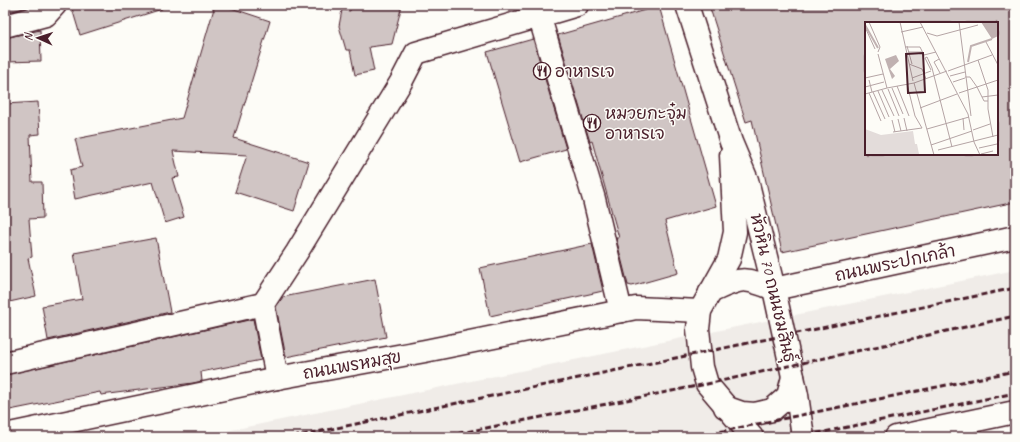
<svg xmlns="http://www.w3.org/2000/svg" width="1020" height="442" font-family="Caveat,'Playpen Sans Thai',sans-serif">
  <rect width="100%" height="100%" fill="#fdfcf7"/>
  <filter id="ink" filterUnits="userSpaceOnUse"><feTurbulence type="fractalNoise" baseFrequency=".025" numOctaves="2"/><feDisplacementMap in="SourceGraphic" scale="8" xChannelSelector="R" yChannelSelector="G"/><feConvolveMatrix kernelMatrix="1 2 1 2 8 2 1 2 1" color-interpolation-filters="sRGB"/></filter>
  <g filter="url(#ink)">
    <polygon fill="#f0ece8" points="1015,270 1015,409 881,437 197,437"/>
    <g fill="#d0c5c4" stroke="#4a1f2b" fill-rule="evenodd">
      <polygon points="5,5 35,5 5,13"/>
      <polygon points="71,5 162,5 162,9 80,35"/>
      <polygon points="215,5 222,5 270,21 234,138 309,162 294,211 235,192 247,155 173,151 179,177 172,178 184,217 165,223 153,182 75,199 70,170 82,167 75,139 182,118"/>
      <polygon points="351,5 402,5 392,44 369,47 374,71 355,75 350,50 346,50 339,26 342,10 350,11"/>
      <path d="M709,5H1015V202L782,252L752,120L746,122ZM866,23H997V154H866Z"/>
      <polygon points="659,6 716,206 665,221 678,273 632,286 628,285 616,238 619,238 592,141 590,142 558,35"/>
      <polygon points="40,30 41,61 5,62 5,38"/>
      <polygon points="533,39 566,149 520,162 487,52"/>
      <polygon points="38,102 40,134 30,135 32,182 42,182 43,218 29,219 32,257 28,258 36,296 5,303 5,104"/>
      <polygon points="156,238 170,312 48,340 42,306 82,299 74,253"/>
      <polygon points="592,244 603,291 490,316 480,268"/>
      <polygon points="375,279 386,337 286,357 276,307 283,297"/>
      <polygon points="253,319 261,360 201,372 202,381 193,383 101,395 100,392 5,411 5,375"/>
    </g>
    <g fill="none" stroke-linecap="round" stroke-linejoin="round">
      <defs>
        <g id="minor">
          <polyline points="536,5 594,199 621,311"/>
          <polyline points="5,26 46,15 55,5"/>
          <polyline points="5,363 263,304"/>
          <polyline points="277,378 263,304 297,252 401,82 416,53 577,5"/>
          <polyline points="5,435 277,378 425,351 636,308 700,311"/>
          <polyline points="896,437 1015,412"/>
        </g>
        <polyline id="tertiary" points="774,289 1015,237"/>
        <g id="secondary">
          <polyline points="687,5 731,142 747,180 774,289 797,395 803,437"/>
          <polyline points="731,155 735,232 729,259 700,311 698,329 702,367 707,384 752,437"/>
          <path d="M710,292C742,278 741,276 774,289"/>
          <polyline points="725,407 742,413 755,414 772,410 788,396 793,377"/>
        </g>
      </defs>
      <use href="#minor" stroke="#4a1f2b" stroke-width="25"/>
      <use href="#tertiary" stroke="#4a1f2b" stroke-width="25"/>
      <use href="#secondary" stroke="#4a1f2b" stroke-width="25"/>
      <use href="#minor" stroke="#fdfcf7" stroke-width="22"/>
      <use href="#tertiary" stroke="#fdfcf7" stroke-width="22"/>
      <use href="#secondary" stroke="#fdfcf7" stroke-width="22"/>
      <g stroke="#4a1f2b" stroke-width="3" stroke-dasharray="6 3" stroke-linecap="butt">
        <polyline points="293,437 1015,288"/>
        <polyline points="441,437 707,384 1015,316"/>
        <polyline points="694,437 1015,371"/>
        <polyline points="799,437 1015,393"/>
      </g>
    </g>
  </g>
  <defs>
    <symbol id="restaurant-ring" viewBox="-11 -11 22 22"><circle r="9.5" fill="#fdfcf7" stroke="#4a1f2b" stroke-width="1.5"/><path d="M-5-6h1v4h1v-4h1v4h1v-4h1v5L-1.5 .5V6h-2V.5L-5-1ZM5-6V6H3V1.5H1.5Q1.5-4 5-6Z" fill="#4a1f2b"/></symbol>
  </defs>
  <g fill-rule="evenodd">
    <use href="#restaurant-ring" x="532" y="61" width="20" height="20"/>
    <use href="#restaurant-ring" x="582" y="113" width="20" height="20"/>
  </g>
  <g text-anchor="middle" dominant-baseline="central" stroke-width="3" stroke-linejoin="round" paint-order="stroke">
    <g font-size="17" fill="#4a1f2b" stroke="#fdfcf7" text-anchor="start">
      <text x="555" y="71">อาหารเจ</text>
      <text x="605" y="113">หมวยกะจุ๋ม<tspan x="605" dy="20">อาหารเจ</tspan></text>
    </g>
    <g font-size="17" fill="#4a1f2b" stroke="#fdfcf7">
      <text transform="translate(895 263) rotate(-12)">ถนนพระปกเกล้า</text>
      <text transform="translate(773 288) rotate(77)">หัวหิน 70 ถนนชมสินธุ์</text>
      <text transform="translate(352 365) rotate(-10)">ถนนพรหมสุข</text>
    </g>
  </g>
  <g transform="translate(865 22)">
    <rect width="133" height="133" fill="#fdfcf7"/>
    <path d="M0,107L16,113L48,109L50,122H52L54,132L60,133H0Z" fill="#e3dcda"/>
    <path d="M116,0H133V14L127,17ZM31,33L34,39L25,47L30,54L27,57L20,37Z" fill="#c0b1b1"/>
    <path fill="none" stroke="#c0b1b1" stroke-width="2" d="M0,3L13,26M103,40L106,24L127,17"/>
    <path fill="none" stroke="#b5a4a5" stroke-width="1" d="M4,0L15,25L13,30M35,0L48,59M55,0L103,92L109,120L115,133M94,0L106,94M0,5L10,27M36,10L58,5M62,11L72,14L113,3M121,20L133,43M42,24L47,42M40,25H55L59,33L71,30M44,30H57M13,32L22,66L49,61L82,49M74,37L69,40L75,51M113,38L123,68V87L128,115M44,42L57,47L61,57M66,48L60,36L62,35L67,46L87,125M83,49L127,33M85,54L100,50M100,55H105L112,65M0,56L18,52M47,56L66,49M4,58L7,70M88,60L100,56M49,61L69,133M32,64L44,94M0,65L19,60M112,65L119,79H123M27,66L38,92M23,67L34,94M17,68L29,94M13,69L24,95M8,70L20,97M4,71L16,99M94,71L133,58M0,72L22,66M117,75L133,73M55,86L92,72M39,96L42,109M98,96L99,108M33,97L36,109M27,98L30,110M62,107L104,95M108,108L125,102M28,110L57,106L50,94L42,62M66,123L107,109M114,126L132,122M73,128L133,113M116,132L128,129"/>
    <path fill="#4a1f2b" fill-opacity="0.15" stroke="#4a1f2b" stroke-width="2" d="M58,31L60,70L43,71L41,32Z"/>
    <rect width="133" height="133" fill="none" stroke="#4a1f2b" stroke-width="2"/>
  </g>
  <rect width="1020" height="442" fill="none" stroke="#fdfcf7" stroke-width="20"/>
  <rect x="10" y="10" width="1000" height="422" fill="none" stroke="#4a1f2b" stroke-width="1.5" filter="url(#ink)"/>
  <g transform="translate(38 38) rotate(273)" stroke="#fdfcf7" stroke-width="3" paint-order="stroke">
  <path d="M0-3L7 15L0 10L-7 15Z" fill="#4a1f2b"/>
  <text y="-6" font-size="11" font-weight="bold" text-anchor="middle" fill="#4a1f2b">N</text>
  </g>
</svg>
